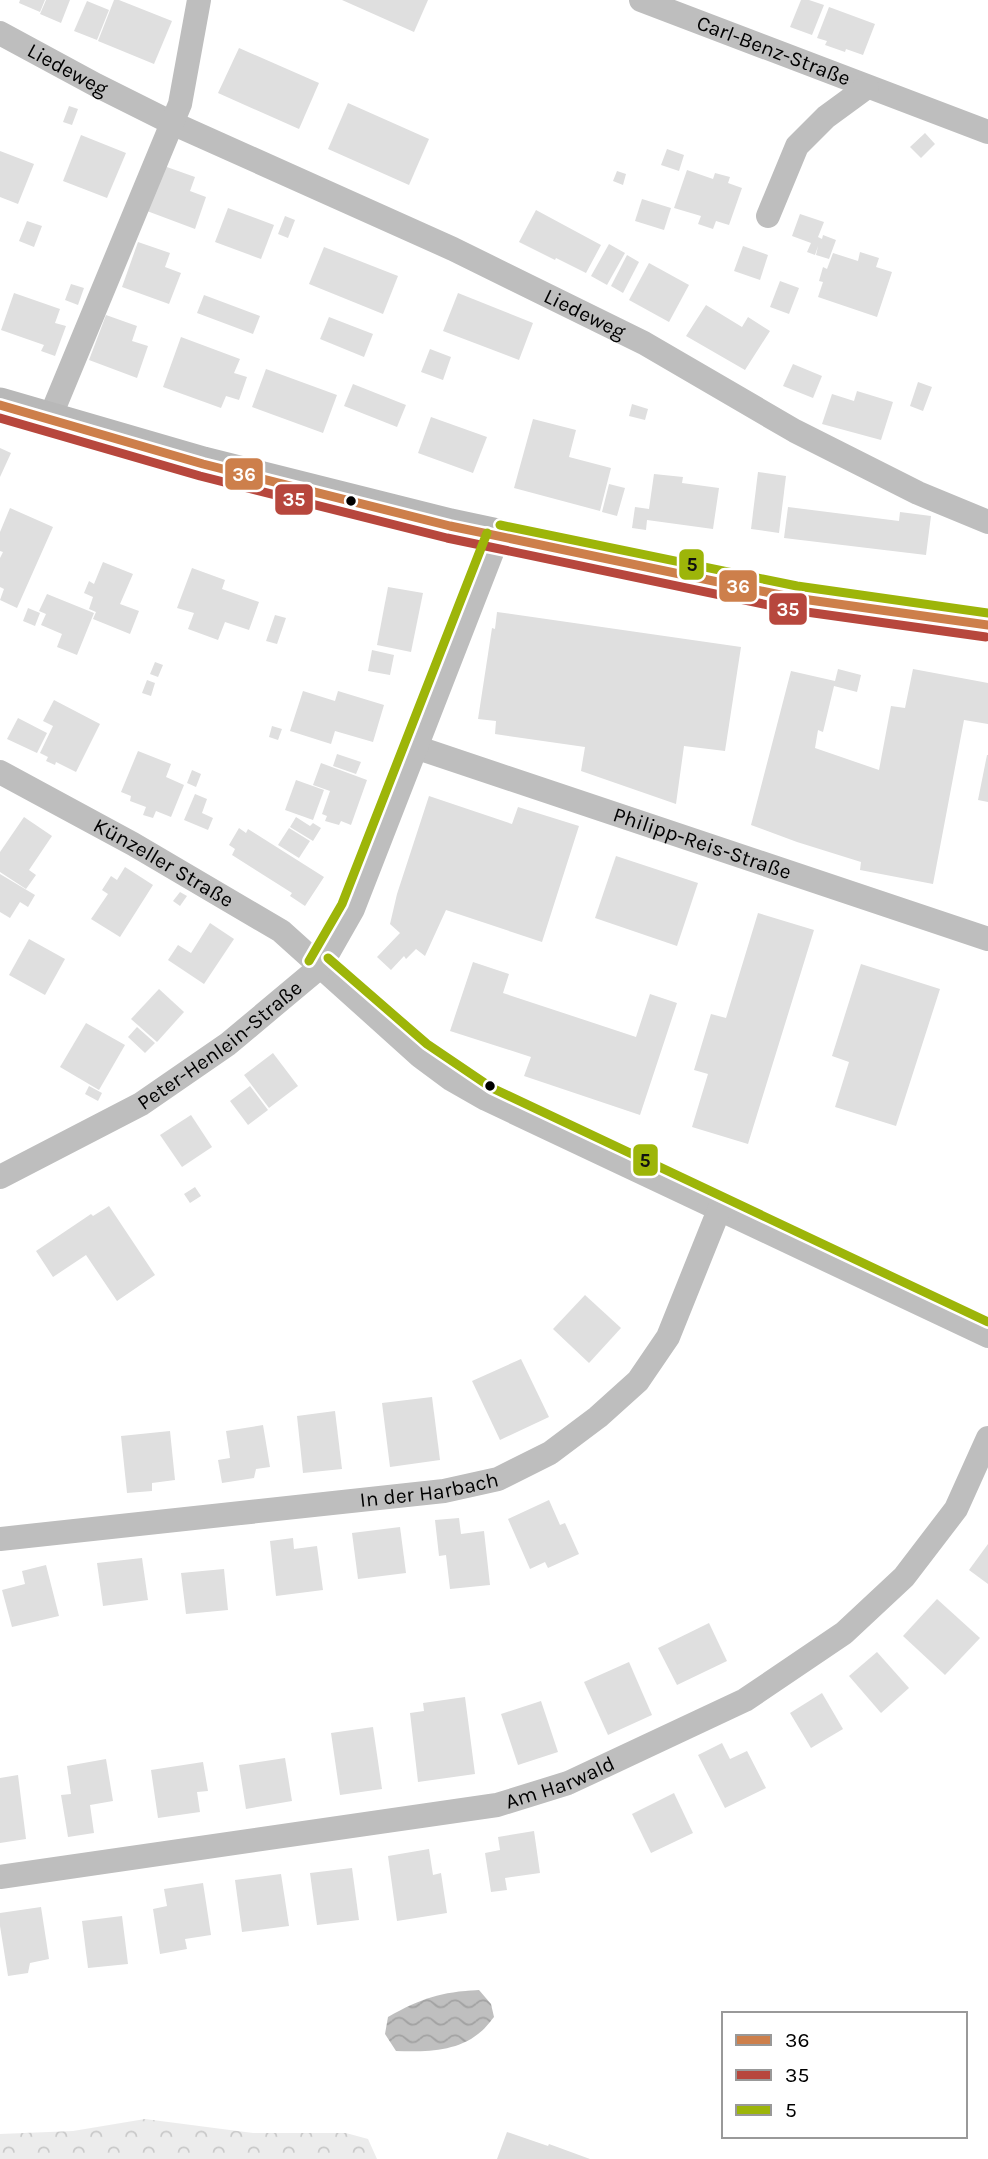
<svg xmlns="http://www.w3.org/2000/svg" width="988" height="2159" font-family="Karla,sans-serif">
  <defs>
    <pattern id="forest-crowns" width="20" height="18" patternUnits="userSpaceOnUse" patternTransform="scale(1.75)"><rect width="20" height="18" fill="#ececec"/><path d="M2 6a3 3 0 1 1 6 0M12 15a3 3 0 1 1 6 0" fill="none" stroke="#c9c9c9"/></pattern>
    <pattern id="water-waves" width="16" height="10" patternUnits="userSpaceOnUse" patternTransform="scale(1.75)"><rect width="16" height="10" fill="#bfbfbf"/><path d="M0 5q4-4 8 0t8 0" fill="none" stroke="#a2a2a2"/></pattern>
  </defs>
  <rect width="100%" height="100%" fill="#fff"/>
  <polygon fill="url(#forest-crowns)" points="145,2119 253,2133 346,2133 368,2139 377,2159 0,2159 0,2134 73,2131"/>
  <path fill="url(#water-waves)" d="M479,1990L491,2004L494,2017C489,2023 484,2030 478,2034C456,2052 423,2052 396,2051L385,2034L388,2017C422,1998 440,1992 479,1990Z"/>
  <g fill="#dfdfdf">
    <polygon points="20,0 45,0 40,12 19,3"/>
    <polygon points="46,0 70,0 61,23 40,14"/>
    <polygon points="114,0 119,0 172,21 154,64 98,41"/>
    <polygon points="342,0 428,0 414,32"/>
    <polygon points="801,0 809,0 824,5 812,35 790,27"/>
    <polygon points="87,1 109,10 97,40 74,31"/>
    <polygon points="829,7 875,24 863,55 846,49 845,52 825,45 827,41 817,38"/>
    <polygon points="239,48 319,83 299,129 218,93"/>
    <polygon points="348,103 429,139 409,185 328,149"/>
    <polygon points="69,106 78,109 72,125 63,122"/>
    <polygon points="925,133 935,144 921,158 910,147"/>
    <polygon points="81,135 126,153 107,198 63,181"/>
    <polygon points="667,149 684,155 679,171 661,165"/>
    <polygon points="0,151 34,164 18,204 0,197"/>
    <polygon points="164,166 195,177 190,191 206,197 195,229 147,211"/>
    <polygon points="687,170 713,179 715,173 730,177 728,183 742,188 729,225 716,221 713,229 698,224 701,216 674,208"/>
    <polygon points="617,171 626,174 623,185 613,181"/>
    <polygon points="642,199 671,208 664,230 635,221"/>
    <polygon points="228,208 274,225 261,259 215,242"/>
    <polygon points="536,210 601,245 586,273 556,258 555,260 519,242"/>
    <polygon points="800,214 824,222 818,237 822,239 823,235 836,240 829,259 816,255 818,246 815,255 807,252 811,243 792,236"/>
    <polygon points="285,216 295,220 288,238 278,234"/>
    <polygon points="27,221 42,226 34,247 19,241"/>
    <polygon points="138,242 170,253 165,267 181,273 169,304 122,287"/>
    <polygon points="609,244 625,253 607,285 591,276"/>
    <polygon points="743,246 768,255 760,280 734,271"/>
    <polygon points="324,247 398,276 383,314 309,284"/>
    <polygon points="860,252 879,258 876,267 892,272 877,317 818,297 823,282 819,281 823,267 827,269 833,253 858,261"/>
    <polygon points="627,255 639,262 623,293 611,286"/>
    <polygon points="649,263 689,285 669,322 629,300"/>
    <polygon points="780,281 799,288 789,314 770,307"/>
    <polygon points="71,284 84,288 78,305 65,300"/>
    <polygon points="14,293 60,309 55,323 66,326 55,356 41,351 44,345 1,330"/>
    <polygon points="458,293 533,323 519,360 443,331"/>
    <polygon points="204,295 260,316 253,334 197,313"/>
    <polygon points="706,305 742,327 748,317 770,331 745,370 686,336"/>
    <polygon points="106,315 137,326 132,341 148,346 137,378 89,360"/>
    <polygon points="329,317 373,334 364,357 320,339"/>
    <polygon points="181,337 240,359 234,373 247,377 239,400 226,396 221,408 163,387"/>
    <polygon points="430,349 451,357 443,380 421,372"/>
    <polygon points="793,364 822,376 813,398 783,386"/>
    <polygon points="266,369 337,395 323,433 252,407"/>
    <polygon points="918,382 932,387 923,411 910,406"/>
    <polygon points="353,384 406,405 397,427 344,406"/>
    <polygon points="857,391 893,402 881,440 822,424 832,394 854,401"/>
    <polygon points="632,404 648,409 645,420 629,416"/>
    <polygon points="431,417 487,437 473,473 418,453"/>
    <polygon points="533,419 576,430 569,457 611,468 600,511 514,488"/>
    <polygon points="0,448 11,453 0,477"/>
    <polygon points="758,472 786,476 779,533 751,529"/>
    <polygon points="654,474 683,477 682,483 719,488 713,529 647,520 646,530 632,528 635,507 649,509"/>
    <polygon points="609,484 625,488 617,516 602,512"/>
    <polygon points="788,507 899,521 900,512 931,516 926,555 784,538"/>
    <polygon points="10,508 53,527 17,608 0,600 4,589 0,587 0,558 3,552 0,551 0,532"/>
    <polygon points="103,562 133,574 120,604 139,611 130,634 93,619 96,612 89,609 93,597 84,593 89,581 94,584"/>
    <polygon points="192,568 225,580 222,589 259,602 249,630 225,622 218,640 188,629 194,613 177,608"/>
    <polygon points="388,587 423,593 411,652 377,645"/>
    <polygon points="47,594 94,613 77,655 57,647 62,634 41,625 46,614 39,611"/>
    <polygon points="28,608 40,613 35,626 23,621"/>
    <polygon points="497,612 741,647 725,751 684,746 676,804 581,771 585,747 495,734 496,721 478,719 492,628 495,629"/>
    <polygon points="275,615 286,618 277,644 266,641"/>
    <polygon points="372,650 394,655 390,675 368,671"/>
    <polygon points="155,662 163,665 158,677 150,674"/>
    <polygon points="838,669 861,675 857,692 834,686 823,732 818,730 815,748 879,770 891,706 905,708 913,669 988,683 988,724 964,720 933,884 860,870 861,862 797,842 751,825 791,671 835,681"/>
    <polygon points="147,680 155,683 151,696 142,693"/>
    <polygon points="303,691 335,701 338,691 384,705 373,742 335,731 331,744 290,731"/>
    <polygon points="54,700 100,724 76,772 56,762 55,765 46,761 48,757 40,753 53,726 43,721"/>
    <polygon points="18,718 47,733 37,753 7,739"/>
    <polygon points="272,726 282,729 278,740 269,737"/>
    <polygon points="138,751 171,764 166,777 184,785 171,817 156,811 153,818 143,815 146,807 130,801 131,796 121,792"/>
    <polygon points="337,754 361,762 356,774 333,766"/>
    <polygon points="987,755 988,755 988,802 978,800"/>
    <polygon points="321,763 367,780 351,825 341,821 339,825 325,821 327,816 322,814 330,791 313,785"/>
    <polygon points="192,770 201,774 196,787 187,783"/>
    <polygon points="296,780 324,790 313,820 285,810"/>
    <polygon points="195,794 207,799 202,813 213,818 208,830 184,820"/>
    <polygon points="429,796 512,824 518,807 579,826 542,942 446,910 425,956 416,949 406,959 404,956 391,970 377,957 400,933 390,924 397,894"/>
    <polygon points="24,817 52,836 29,870 36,875 26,889 0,872 0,852"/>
    <polygon points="296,817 310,826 313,823 321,828 313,841 290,827"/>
    <polygon points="239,828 246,833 248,829 324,877 305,906 290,896 292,893 232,855 235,849 229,845"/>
    <polygon points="289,828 310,841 299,858 278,845"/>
    <polygon points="616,856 698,883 677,946 595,918"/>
    <polygon points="125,867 153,885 120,937 91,919 108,894 102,890 111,876 117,880"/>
    <polygon points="0,874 35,895 28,907 20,902 10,918 0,912"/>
    <polygon points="180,892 187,896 180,906 173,901"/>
    <polygon points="758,913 814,930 748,1144 692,1127 708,1074 694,1070 711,1014 726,1018"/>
    <polygon points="210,923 234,939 204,984 168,960 178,945 191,953"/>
    <polygon points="29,939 65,959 45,995 9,975"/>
    <polygon points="473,962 509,974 503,993 636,1037 650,994 677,1003 640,1115 524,1076 531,1057 450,1031"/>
    <polygon points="861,964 940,989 896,1126 835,1107 849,1062 832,1056"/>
    <polygon points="159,989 184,1012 157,1042 131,1019"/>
    <polygon points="86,1023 125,1045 99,1090 60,1067"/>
    <polygon points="137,1027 155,1043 145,1053 128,1037"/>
    <polygon points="273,1053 298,1086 269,1108 244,1075"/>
    <polygon points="89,1086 102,1093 98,1101 85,1094"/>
    <polygon points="250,1086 268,1110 248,1125 230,1101"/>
    <polygon points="191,1115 212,1147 182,1167 160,1135"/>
    <polygon points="195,1187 201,1196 190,1203 184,1194"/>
    <polygon points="109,1206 155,1275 117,1301 86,1255 53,1277 36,1251 91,1214 93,1216"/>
    <polygon points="585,1295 621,1328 589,1363 553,1329"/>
    <polygon points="521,1359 549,1417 500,1440 472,1381"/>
    <polygon points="432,1397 440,1460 390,1467 382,1403"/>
    <polygon points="335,1411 342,1469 303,1473 297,1416"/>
    <polygon points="263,1425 270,1467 256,1469 254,1478 222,1483 218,1460 230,1458 226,1431"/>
    <polygon points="170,1431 175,1480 152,1483 152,1491 127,1493 121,1436"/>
    <polygon points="549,1500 560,1525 565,1523 579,1554 548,1568 545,1562 530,1569 508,1519"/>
    <polygon points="459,1518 461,1534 484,1531 490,1585 450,1589 446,1555 439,1556 435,1520"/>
    <polygon points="400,1527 406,1573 358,1579 352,1533"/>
    <polygon points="293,1538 294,1549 317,1546 323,1590 276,1596 270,1541"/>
    <polygon points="988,1544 988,1584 969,1570"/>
    <polygon points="142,1558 148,1600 103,1606 97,1563"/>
    <polygon points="46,1565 59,1616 12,1627 2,1590 25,1584 22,1571"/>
    <polygon points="224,1569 228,1610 186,1614 181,1573"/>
    <polygon points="937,1599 980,1638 945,1675 903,1636"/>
    <polygon points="709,1623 727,1661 677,1685 658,1648"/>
    <polygon points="877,1652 909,1688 881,1713 849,1676"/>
    <polygon points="629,1662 652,1715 608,1735 584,1682"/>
    <polygon points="822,1693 843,1729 811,1748 790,1713"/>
    <polygon points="465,1697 475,1774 418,1782 410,1713 424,1711 423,1703"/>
    <polygon points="541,1701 558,1752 518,1765 501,1714"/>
    <polygon points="373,1727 382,1789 340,1795 331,1733"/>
    <polygon points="722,1743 730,1759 747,1751 766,1788 725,1808 698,1755"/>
    <polygon points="285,1758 292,1801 246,1809 239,1765"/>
    <polygon points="106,1759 113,1801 90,1805 94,1833 68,1837 61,1795 71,1794 67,1766"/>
    <polygon points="203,1762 208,1791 197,1792 200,1812 158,1818 151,1770"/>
    <polygon points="18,1775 26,1839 0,1843 0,1778"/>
    <polygon points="674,1793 693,1833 651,1853 632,1814"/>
    <polygon points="534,1831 540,1873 505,1878 507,1890 491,1892 485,1853 500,1850 498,1837"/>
    <polygon points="429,1849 433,1875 441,1873 447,1913 397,1921 388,1856"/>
    <polygon points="352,1868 359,1920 317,1925 310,1873"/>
    <polygon points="281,1874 289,1926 242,1932 235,1880"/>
    <polygon points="203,1883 211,1935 185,1939 187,1949 160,1954 153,1909 167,1906 164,1889"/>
    <polygon points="41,1907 49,1959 30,1963 28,1973 8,1976 0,1926 0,1913"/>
    <polygon points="122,1916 128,1964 88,1968 82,1921"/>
    <polygon points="507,2132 548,2146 549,2144 590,2159 497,2159"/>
  </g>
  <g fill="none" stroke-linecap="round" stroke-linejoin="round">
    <g stroke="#bebebe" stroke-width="24">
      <path id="s1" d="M641,0L988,132"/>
      <path id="s2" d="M0,33L96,85L172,123L453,249L644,343L795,431L918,493L988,522"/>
      <polyline points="768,216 797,146 826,117 867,87"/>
      <polyline points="49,420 180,104 199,0"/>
      <path id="s3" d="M415,747L988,939"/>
      <path id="s4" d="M0,772L133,844L281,931L420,1056L451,1079L486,1099L988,1336"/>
      <path id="s5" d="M0,1177L141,1104L228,1044L320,967L353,909L498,537"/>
      <path id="s6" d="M0,1539L444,1491L498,1479L550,1453L598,1417L638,1381L668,1337L719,1210"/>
      <path id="s7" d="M0,1877L497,1805L568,1783L745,1700L844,1633L904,1577L956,1509L988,1438"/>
    </g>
    <polyline stroke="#b8b8b8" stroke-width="35" points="0,405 203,464 450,526 795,598 988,625"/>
    <defs>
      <polyline id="bus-1" points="0,405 203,464 450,526 795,598 988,625"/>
      <polyline id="bus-2" points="0,418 200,476 447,538 792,610 986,637"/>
      <g id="bus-3">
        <polyline points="500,525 797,586 988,613"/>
        <polyline points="328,958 427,1044 492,1088 988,1322"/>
        <polyline points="309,961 342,904 487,533"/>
      </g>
    </defs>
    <use href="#bus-1" stroke="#fff" stroke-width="14"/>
    <use href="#bus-2" stroke="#fff" stroke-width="14"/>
    <use href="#bus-3" stroke="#fff" stroke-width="14"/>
    <use href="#bus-1" stroke="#cd7f4b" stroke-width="9"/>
    <use href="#bus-2" stroke="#b7473d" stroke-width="9"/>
    <use href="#bus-3" stroke="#9db509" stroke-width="9"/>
  </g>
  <g fill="#000" stroke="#fff" stroke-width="2.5">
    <circle cx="351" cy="501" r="6"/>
    <circle cx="490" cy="1086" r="6"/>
  </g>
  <g text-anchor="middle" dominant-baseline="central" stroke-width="5" stroke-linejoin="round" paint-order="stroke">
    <g font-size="21" fill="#000" stroke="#fff">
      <text stroke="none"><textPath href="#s1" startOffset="142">Carl-Benz-Straße</textPath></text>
      <text stroke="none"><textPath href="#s2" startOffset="77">Liedeweg</textPath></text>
      <text stroke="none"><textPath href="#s2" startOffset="649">Liedeweg</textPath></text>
      <text stroke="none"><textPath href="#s3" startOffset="303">Philipp-Reis-Straße</textPath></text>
      <text stroke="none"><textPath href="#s4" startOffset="187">Künzeller Straße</textPath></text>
      <text stroke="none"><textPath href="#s5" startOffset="257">Peter-Henlein-Straße</textPath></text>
      <text stroke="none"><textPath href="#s6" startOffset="432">In der Harbach</textPath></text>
      <text stroke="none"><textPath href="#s7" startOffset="569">Am Harwald</textPath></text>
    </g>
  </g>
  <g stroke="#fff" stroke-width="2.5">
    <rect x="224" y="457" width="40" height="34" rx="7" fill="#cd7f4b"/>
    <rect x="274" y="483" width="40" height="33" rx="7" fill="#b7473d"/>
    <rect x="678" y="548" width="27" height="33" rx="7" fill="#9db509"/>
    <rect x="718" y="569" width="40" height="34" rx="7" fill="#cd7f4b"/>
    <rect x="768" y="592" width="40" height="34" rx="7" fill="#b7473d"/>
    <rect x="632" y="1143" width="27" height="34" rx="7" fill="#9db509"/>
  </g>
  <g font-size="19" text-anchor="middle" font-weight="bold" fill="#fff">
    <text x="244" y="481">36</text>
    <text x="294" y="506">35</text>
    <text x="738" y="593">36</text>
    <text x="788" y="616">35</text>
  </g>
  <g font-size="19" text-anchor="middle" font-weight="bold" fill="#111">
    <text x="692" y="571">5</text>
    <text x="645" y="1167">5</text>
  </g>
  <rect x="722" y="2012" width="245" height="126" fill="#ffffff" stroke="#999999" stroke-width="2"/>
  <rect x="736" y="2035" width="35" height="10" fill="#cd7f4b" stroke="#999999" stroke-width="2"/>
  <text x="785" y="2047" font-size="21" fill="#000000">36</text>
  <rect x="736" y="2070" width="35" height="10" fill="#b7473d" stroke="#999999" stroke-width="2"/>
  <text x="785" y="2082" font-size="21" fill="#000000">35</text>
  <rect x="736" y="2105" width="35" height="10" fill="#9db509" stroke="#999999" stroke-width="2"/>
  <text x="785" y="2117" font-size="21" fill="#000000">5</text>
</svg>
